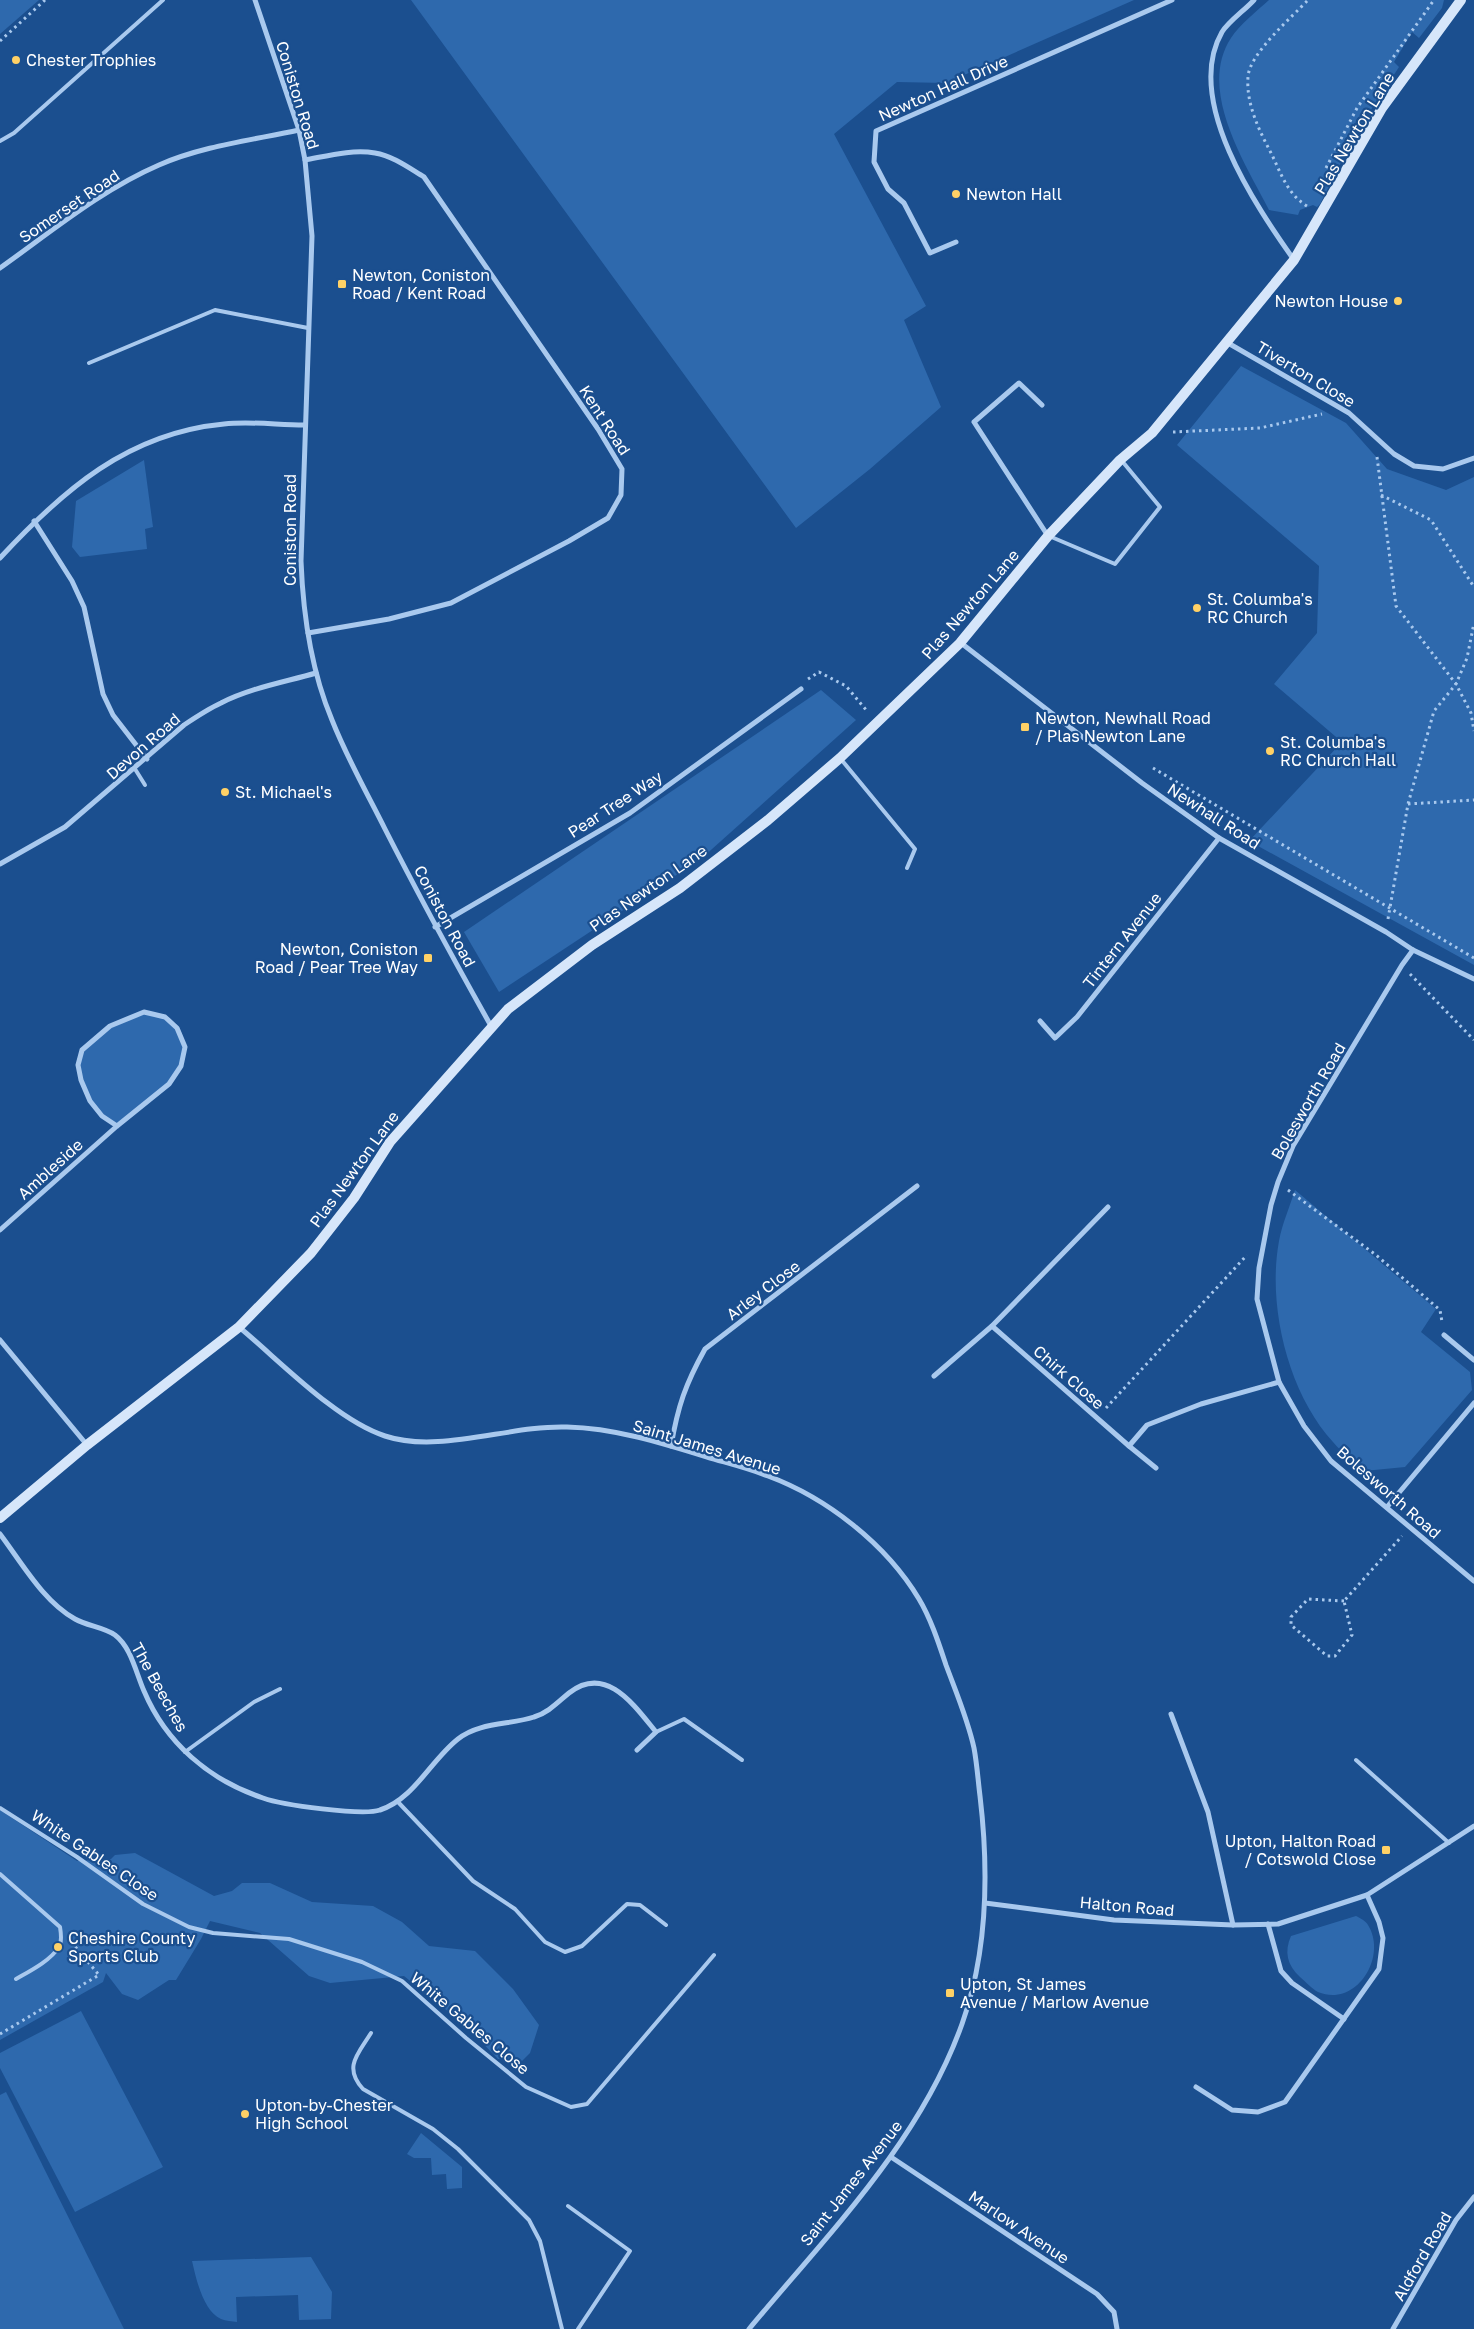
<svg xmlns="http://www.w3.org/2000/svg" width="1474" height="2329" font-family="'Golos Text',sans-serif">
  <rect width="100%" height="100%" fill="#1b4f8f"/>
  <g fill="#2e69ad">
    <polygon points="0,0 39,0 0,34"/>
    <polygon points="411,0 1134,0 946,83 897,82 834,134 926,306 904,320 941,407 870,469 796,528"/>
    <path d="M1269,0H1444L1442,8L1419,38L1412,32L1394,62L1399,67L1357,131L1320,204L1317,207L1313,205L1300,210L1298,215L1269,210C1245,163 1197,90 1231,38C1240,24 1257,11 1269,0Z"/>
    <polygon points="1241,366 1346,423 1387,469 1446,490 1474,477 1474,965 1249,841 1342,742 1274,684 1317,633 1319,566 1177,445"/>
    <polygon points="144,460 153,527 145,529 147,549 80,557 72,547 76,501"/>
    <polygon points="821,690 856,720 702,858 499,992 464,932"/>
    <path d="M144,1012C160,1016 173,1019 180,1036C182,1039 185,1043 185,1046C190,1077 138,1110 117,1126C100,1114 91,1104 85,1084C83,1079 79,1072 79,1066C76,1040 124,1020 144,1012Z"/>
    <path d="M1295,1190L1436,1309L1421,1332L1470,1372L1472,1390L1405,1467L1364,1471C1354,1461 1342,1453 1333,1442C1288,1393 1267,1306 1279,1241C1282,1224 1290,1206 1295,1190Z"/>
    <polygon points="0,1810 77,1861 111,1859 115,1855 135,1853 214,1896 232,1891 242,1883 270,1883 312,1902 373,1906 402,1922 429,1946 475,1951 513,1989 539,2025 530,2053 522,2061 498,2059 465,2025 404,1976 330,1983 309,1976 260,1933 210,1921 201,1939 176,1980 169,1980 138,2000 122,1994 106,1973 103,1982 0,2040"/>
    <path d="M1356,1916C1360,1918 1366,1921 1368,1925C1388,1957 1356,2008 1318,1992C1312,1989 1306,1982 1300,1977C1287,1965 1284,1952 1291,1936Z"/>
    <polygon points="81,2011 163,2167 75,2212 0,2068 0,2053"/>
    <polygon points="6,2092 124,2329 0,2329 0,2095"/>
    <polygon points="421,2133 462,2167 462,2188 447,2189 446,2174 432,2175 431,2158 414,2158 407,2154"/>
    <path d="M311,2257L332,2292L331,2319L299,2320L298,2295L236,2297L237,2322C232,2321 226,2321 221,2319C203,2311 196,2278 192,2261Z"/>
  </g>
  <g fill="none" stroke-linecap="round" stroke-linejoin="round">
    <g stroke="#a9c9ee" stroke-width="3" stroke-dasharray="2.5 4" stroke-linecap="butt">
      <polyline points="0,41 45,0"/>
      <polyline points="1326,168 1357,108 1434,0"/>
      <path d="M1307,206C1287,194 1281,173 1271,153C1259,130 1246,104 1248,77C1249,54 1292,17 1308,0"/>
      <polyline points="1173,432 1260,428 1322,414"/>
      <polyline points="1377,457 1396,606 1456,684 1471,713 1474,731"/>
      <polyline points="1381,495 1431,520 1474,587"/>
      <polyline points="808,679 819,672 846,686 867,711"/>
      <polyline points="1153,768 1474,958"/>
      <polyline points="1408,804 1474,800"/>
      <polyline points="1388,919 1408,804 1434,711 1456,684 1467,658 1474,623"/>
      <polyline points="1410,974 1474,1040"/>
      <polyline points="1288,1190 1376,1255 1440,1310 1442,1322"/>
      <polyline points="1106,1408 1247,1255"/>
      <polyline points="1344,1601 1308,1599 1291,1617 1291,1625 1327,1656 1335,1656 1352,1635 1344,1601 1402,1536"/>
      <polyline points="0,2034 99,1975 72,1943"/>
    </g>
    <g stroke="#a9c9ee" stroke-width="4">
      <polyline points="0,141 14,133 163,0"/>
      <polyline points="89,363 215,310 308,328"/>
      <polyline points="1049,536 1115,564 1160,507 1122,461"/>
      <polyline points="840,758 915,849 907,868"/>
      <polyline points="135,769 145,785"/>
      <polyline points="656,1732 684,1719 742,1760"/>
      <polyline points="185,1752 254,1702 280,1689"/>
      <polyline points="1356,1760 1449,1843"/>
      <polyline points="398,1802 473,1881 515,1909 545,1942 565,1952 582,1946 627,1904 640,1905 666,1925"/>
      <polyline points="0,1808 77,1857 143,1904 189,1927 213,1933 289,1939 362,1962 402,1981 466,2038 526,2087 571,2107 587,2104 714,1955"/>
      <path d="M0,1874L60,1927C61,1933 62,1942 59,1947C50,1961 30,1971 16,1979"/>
      <path d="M371,2033C358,2054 343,2067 363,2089L433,2129L458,2149L529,2220L540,2241L562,2329"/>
      <polyline points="568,2206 630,2251 578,2329"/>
    </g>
    <g stroke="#a9c9ee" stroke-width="5">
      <path d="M255,0L299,130L305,160L312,236L301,561C303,614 311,670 332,720C347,758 367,793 385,829C419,896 454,960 491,1026"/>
      <path d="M1254,0C1245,10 1229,21 1222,32C1183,100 1256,206 1294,260"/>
      <path d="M305,160C327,156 352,149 375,153C393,156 409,168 424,177L598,429L622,469L621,495L608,518L569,541L451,603L389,619L308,633"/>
      <polyline points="956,242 930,253 904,203 888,189 874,162 876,131 1172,0"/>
      <path d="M0,268C51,232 101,190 159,165C202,146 253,140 299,130"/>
      <polyline points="1228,343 1349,413 1394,454 1414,466 1443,469 1474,458"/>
      <polyline points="1042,405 1019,383 974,422 1048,536"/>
      <polyline points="34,521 72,581 84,607 103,694 113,715 147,759"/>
      <path d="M0,558C63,490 128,433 224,424C250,421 278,425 304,425"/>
      <polyline points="961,643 1142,783 1219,838 1386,932 1413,950 1474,979"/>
      <path d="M0,864L65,827L184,725C196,717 208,709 221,703C250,688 285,682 316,673"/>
      <polyline points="435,927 630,813 801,689"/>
      <polyline points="1413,950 1402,965 1293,1146 1278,1182 1271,1205 1259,1268 1257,1299 1279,1382 1304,1426 1331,1461 1474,1581"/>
      <polyline points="1040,1021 1055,1038 1077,1017 1219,838"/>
      <polyline points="0,1230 117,1126 169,1084 181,1066 185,1047 177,1028 165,1017 144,1012 110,1026 82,1050 78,1065 81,1080 90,1101 102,1116 117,1126"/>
      <polyline points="992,1326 1108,1207"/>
      <path d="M239,1327C280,1361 336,1420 385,1436C439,1454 510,1425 567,1427C614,1428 662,1443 707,1457C727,1463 748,1468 768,1476C827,1498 886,1544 919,1599C931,1619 939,1644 946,1665C956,1692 968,1720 974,1748C977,1764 978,1780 980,1796C989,1872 988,1951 962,2024C920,2142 828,2234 749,2329"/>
      <polyline points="1444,1335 1474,1360"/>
      <polyline points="0,1340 87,1445"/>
      <polyline points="934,1376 992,1326 1129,1446"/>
      <path d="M671,1446C678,1406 685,1385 705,1349L917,1186"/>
      <polyline points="1156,1468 1129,1446 1147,1425 1201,1404 1279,1382"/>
      <polyline points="1387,1507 1474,1403"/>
      <path d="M0,1534C22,1563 43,1601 75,1619C87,1626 103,1627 115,1635C131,1647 136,1673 144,1691C166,1743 209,1780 263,1798C282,1805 363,1816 380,1810C414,1799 431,1760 458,1739C479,1722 510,1725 534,1717C548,1713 558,1702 569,1693C606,1664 634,1705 656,1732L637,1750"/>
      <polyline points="1171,1714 1208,1812 1233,1925"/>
      <polyline points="985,1903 1114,1920 1233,1925 1278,1924 1367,1895 1474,1826"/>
      <polyline points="1268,1924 1281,1971 1292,1983 1344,2019"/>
      <polyline points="1196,2087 1232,2110 1258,2112 1285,2102 1379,1969 1383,1938 1379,1922 1367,1895"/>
      <polyline points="891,2157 1097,2294 1114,2312 1117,2329"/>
      <polyline points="1393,2329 1456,2220 1474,2197"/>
    </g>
    <polyline stroke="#d6e6fa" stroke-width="10" points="0,1518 87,1445 239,1327 311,1253 354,1198 390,1142 508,1009 592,945 680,888 768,820 840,758 960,643 1048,536 1120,460 1152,433 1294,260 1382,108 1461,0"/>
  </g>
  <g fill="#ffd166" stroke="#1b4f8f" stroke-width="2">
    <circle cx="16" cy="60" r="5"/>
    <circle cx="956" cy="194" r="5"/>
    <rect x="337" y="279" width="10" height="10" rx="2.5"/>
    <circle cx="1398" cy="301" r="5"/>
    <circle cx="1197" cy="608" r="5"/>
    <rect x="1020" y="722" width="10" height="10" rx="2.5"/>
    <circle cx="1270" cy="751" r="5"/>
    <circle cx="225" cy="792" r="5"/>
    <rect x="423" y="953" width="10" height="10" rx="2.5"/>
    <rect x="1381" y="1845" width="10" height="10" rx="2.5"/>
    <circle cx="58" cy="1947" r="5"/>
    <rect x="945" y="1988" width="10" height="10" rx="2.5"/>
    <circle cx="245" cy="2114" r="5"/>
  </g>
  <g text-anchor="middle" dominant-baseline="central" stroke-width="4.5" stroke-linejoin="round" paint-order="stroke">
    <g font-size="16" fill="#fff" stroke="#1b4f8f" text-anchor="start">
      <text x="26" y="60">Chester Trophies</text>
      <text x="966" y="194">Newton Hall</text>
      <text x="352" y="275">Newton, Coniston<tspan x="352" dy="18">Road / Kent Road</tspan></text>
      <text x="1388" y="301" text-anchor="end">Newton House</text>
      <text x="1207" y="599">St. Columba's<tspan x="1207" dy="18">RC Church</tspan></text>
      <text x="1035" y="718">Newton, Newhall Road<tspan x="1035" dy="18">/ Plas Newton Lane</tspan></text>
      <text x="1280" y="742">St. Columba's<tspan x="1280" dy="18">RC Church Hall</tspan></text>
      <text x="235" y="792">St. Michael's</text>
      <text x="418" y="949" text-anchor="end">Newton, Coniston<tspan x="418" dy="18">Road / Pear Tree Way</tspan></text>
      <text x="1376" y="1841" text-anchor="end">Upton, Halton Road<tspan x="1376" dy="18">/ Cotswold Close</tspan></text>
      <text x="68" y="1938">Cheshire County<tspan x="68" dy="18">Sports Club</tspan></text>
      <text x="960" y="1984">Upton, St James<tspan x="960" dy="18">Avenue / Marlow Avenue</tspan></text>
      <text x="255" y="2105">Upton-by-Chester<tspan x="255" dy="18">High School</tspan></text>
    </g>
    <g font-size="16" fill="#fff" stroke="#1b4f8f">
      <text transform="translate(943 88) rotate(-24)">Newton Hall Drive</text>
      <text transform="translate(298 95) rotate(73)">Coniston Road</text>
      <text transform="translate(1354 133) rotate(-59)">Plas Newton Lane</text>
      <text transform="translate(69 206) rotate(-34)">Somerset Road</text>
      <text transform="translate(1306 374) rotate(31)">Tiverton Close</text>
      <text transform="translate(605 420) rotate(57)">Kent Road</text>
      <text transform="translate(290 530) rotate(-90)">Coniston Road</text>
      <text transform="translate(970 604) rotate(-49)">Plas Newton Lane</text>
      <text transform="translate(143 746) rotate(-41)">Devon Road</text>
      <text transform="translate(615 804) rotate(-33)">Pear Tree Way</text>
      <text transform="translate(1214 816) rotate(33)">Newhall Road</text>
      <text transform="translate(648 888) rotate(-35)">Plas Newton Lane</text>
      <text transform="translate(445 916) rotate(62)">Coniston Road</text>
      <text transform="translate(1122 940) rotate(-52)">Tintern Avenue</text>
      <text transform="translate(1308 1101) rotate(-60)">Bolesworth Road</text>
      <text transform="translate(50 1169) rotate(-42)">Ambleside</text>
      <text transform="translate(354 1169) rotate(-54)">Plas Newton Lane</text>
      <text transform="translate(763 1290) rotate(-37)">Arley Close</text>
      <text transform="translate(1069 1377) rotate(41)">Chirk Close</text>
      <text transform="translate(707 1447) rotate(17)">Saint James Avenue</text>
      <text transform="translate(1389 1492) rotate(41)">Bolesworth Road</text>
      <text transform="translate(160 1687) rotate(61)">The Beeches</text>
      <text transform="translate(95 1855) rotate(34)">White Gables Close</text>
      <text transform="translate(1127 1906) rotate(5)">Halton Road</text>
      <text transform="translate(470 2023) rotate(40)">White Gables Close</text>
      <text transform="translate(851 2183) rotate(-52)">Saint James Avenue</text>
      <text transform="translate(1019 2227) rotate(34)">Marlow Avenue</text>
      <text transform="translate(1422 2256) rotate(-60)">Aldford Road</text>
    </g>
  </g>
</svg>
